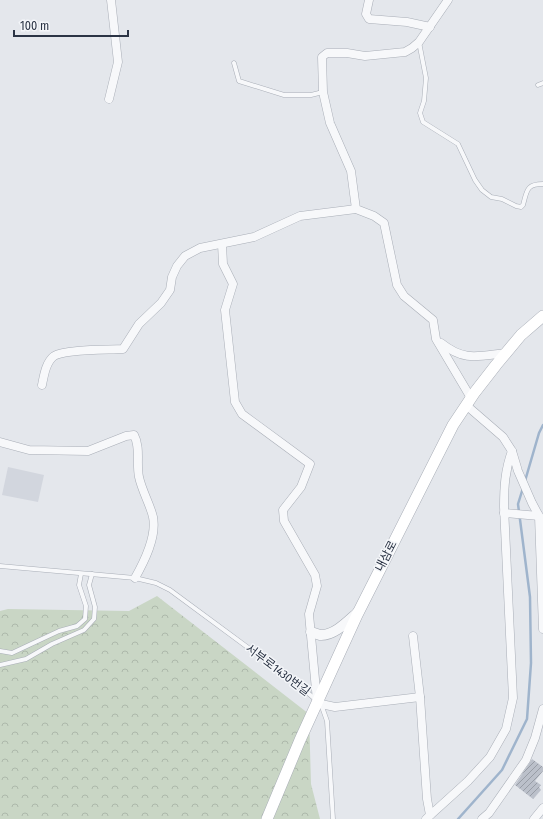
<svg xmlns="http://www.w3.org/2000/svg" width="543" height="819" font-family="'Fira Sans Condensed','Noto Sans KR',sans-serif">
  <defs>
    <pattern id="forest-crowns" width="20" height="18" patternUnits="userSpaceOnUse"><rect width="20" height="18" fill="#c9d6c5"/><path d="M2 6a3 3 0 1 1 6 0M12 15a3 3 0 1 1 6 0" fill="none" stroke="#adb8ab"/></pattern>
    <pattern id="building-hatch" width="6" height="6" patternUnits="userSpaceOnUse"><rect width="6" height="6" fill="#bbc0ca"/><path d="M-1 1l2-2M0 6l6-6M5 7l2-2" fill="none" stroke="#989da6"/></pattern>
  </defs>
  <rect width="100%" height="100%" fill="#e4e7ec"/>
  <polygon fill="#d2d6de" points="8,467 44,475 38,502 2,495"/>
  <polygon fill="url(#forest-crowns)" points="157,596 309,714 311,784 320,819 0,819 0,611 8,609 129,611"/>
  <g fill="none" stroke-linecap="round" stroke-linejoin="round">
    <g stroke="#9fb4cc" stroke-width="2.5">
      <polyline points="525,481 539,433 543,425"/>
      <polyline points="458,819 502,770 527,719 531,663 530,597 518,504 523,488"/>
    </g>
  </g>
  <polygon fill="url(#building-hatch)" points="532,759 543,767 543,771 535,781 541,785 539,787 541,790 533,799 515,785"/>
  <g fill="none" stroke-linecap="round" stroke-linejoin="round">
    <defs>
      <g id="service">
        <path d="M419,42L426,78L424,101L420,113L423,122L458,144L475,180L482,190L491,197L502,199L516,206L521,207L523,205C527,191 526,184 543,184"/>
        <polyline points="234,63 239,81 284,95 311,95 323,92"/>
        <polyline points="538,85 543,83"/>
        <polyline points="0,566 135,578 156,583 170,590 300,686 316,700"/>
        <polyline points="0,651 12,653 59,631 77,626 85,619 86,606 79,585 81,574"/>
        <polyline points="0,665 26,659 52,644 84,630 94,619 95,607 89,585 92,574"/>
        <polyline points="321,704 327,721 333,819"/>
      </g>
      <g id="minor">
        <polyline points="369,0 366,14 369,19 407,22 430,27"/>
        <polyline points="448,0 419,42 412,48 405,52 365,56 347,53 327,53 322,57 323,92 330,123 351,171 356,209 374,216 384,223 397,285 404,296 433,320 436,339 471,398"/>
        <polyline points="109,99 118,62 111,0"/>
        <polyline points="222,244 223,264 233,284 225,310 235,402 242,414 310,464 301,487 283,510 284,521 315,575 317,586 309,614 317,701"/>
        <path d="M441,343C465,362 478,356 506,353"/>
        <path d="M42,385C44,375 46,362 54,356C65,349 108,350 123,349L139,324L161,303L170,290L172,277L177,266L185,256L200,248L254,237L300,216L356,209"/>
        <polyline points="466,405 503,437 512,451 518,471 532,503 539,516 543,629"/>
        <path d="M0,442L29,450L88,451L126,436L134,435C141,448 136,463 139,477C142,491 150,504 153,517C157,537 144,562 135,578"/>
        <polyline points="504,513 539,516"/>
        <polyline points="413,636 420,697 427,799 430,815"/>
        <polyline points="321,704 335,707 420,697"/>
        <path d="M426,819L468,781L490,757L506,729L513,698L504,507C504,487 505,470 512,451"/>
        <polyline points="482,819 489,813 526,760 535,738 543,709"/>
        <polyline points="534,819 543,808"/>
      </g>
      <path id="tertiary" d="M311,632C314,633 317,634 320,635C334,636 348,621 357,613"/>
      <polyline id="secondary" points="267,819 300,740 357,615 453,425 475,392 496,365 521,335 543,316"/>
    </defs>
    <use href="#service" stroke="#a9aeb7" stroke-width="5"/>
    <use href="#minor" stroke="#a9aeb7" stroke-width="9"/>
    <use href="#tertiary" stroke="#a9aeb7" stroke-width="11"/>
    <use href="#secondary" stroke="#a9aeb7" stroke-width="12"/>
    <use href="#service" stroke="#f7f8fa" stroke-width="4"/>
    <use href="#minor" stroke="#f7f8fa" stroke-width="8"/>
    <use href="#tertiary" stroke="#f7f8fa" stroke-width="10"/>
    <use href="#secondary" stroke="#fff" stroke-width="11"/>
  </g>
  <g text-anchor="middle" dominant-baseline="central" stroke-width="3" stroke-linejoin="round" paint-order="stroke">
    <g font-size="12" fill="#2b3445" stroke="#f4f6f9">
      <text transform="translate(386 556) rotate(-63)">내삼로</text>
      <text transform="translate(278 670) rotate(37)">서부로1430번길</text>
    </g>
  </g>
  <path d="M14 30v6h114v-6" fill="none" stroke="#2b3445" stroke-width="2"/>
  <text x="20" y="30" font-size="12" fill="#2b3445" stroke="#f4f6f9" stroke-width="3" paint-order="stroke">100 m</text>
</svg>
